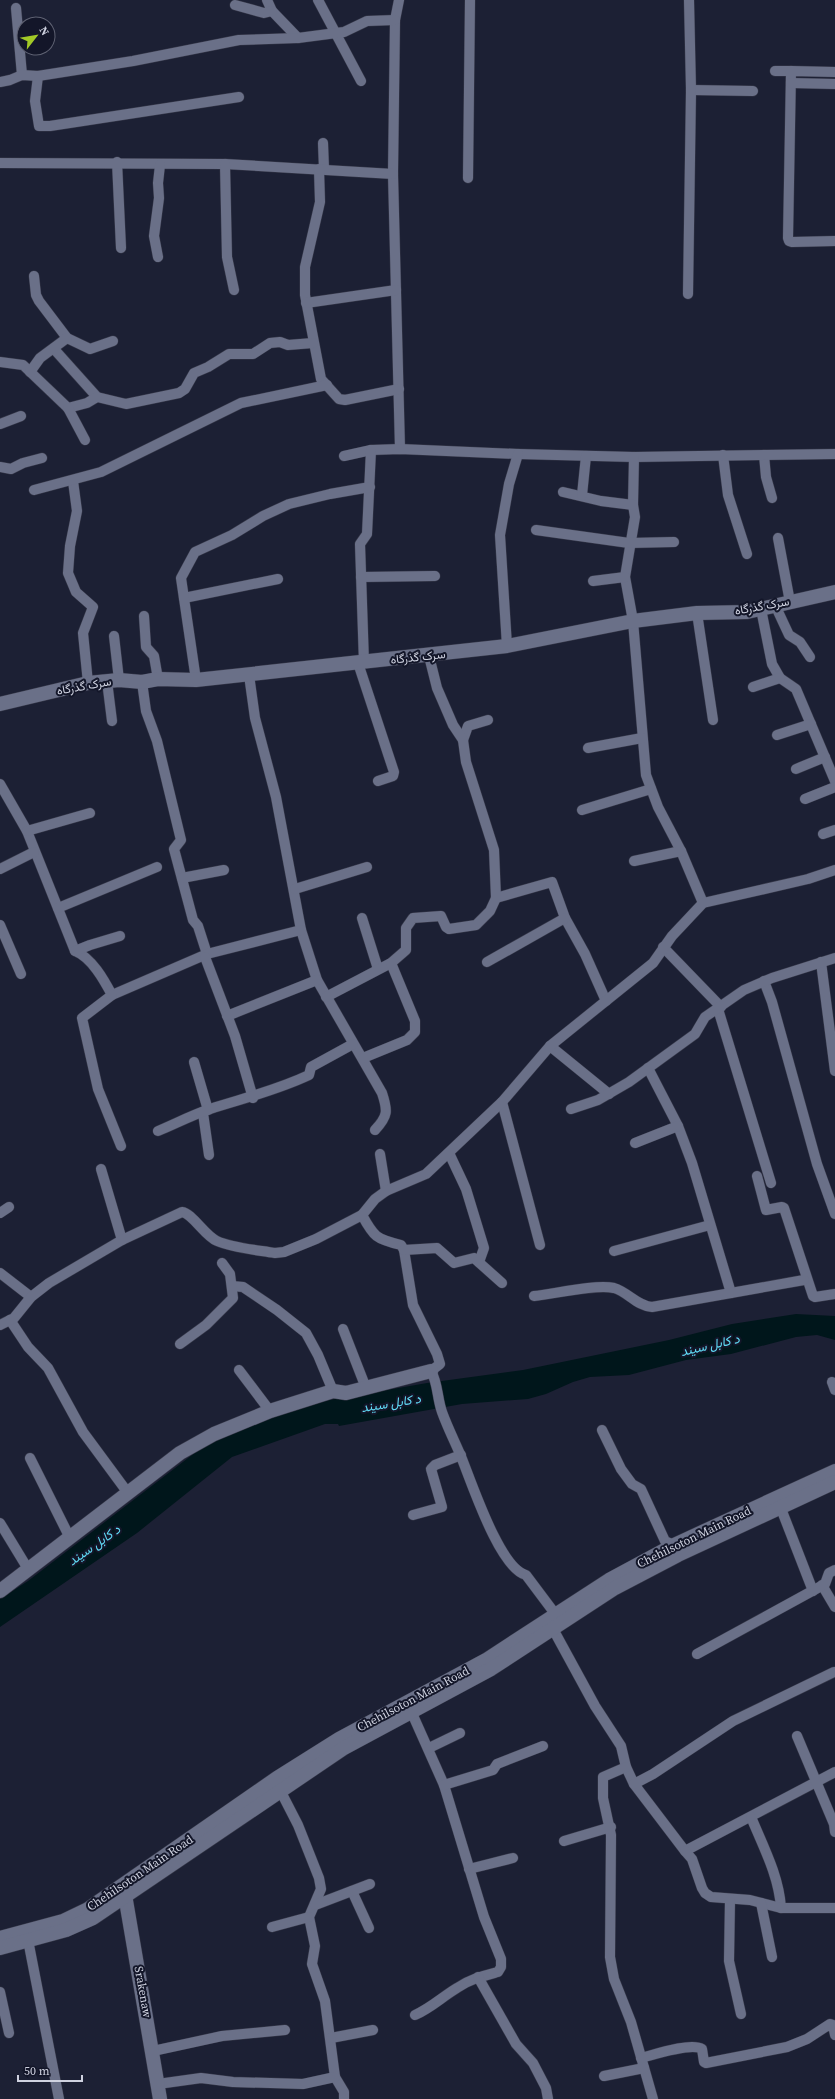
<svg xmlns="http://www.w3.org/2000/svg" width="835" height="2099" font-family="'Source Serif 4',Vazirmatn,serif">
  <rect width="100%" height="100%" fill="#1c2034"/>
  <polygon fill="#00161b" points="796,1314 835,1316 835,1340 817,1335 796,1337 731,1354 686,1360 629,1375 590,1377 573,1382 546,1394 528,1399 462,1404 339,1426 338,1424 325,1424 232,1457 137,1533 0,1627 0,1599 28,1581 205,1445 230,1432 318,1402 427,1383 523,1370 669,1340 732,1324"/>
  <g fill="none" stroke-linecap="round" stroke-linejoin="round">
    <defs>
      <g id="street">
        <polyline points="267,0 272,11 298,38"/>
        <polyline points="318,0 361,81"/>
        <polyline points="399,0 395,20 393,174 400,449"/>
        <polyline points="235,5 264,13 272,11"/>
        <polyline points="16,8 22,75"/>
        <polyline points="775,71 791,71"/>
        <polyline points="835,72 791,71 788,238 789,241 792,242 835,241"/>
        <polyline points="38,76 35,101 39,126 50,126 239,97"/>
        <polyline points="0,82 10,80 22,75 38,76 133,61 239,40 298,38 344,32 367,21 395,20"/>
        <polyline points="791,83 835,84"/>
        <polyline points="691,90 753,91"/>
        <polyline points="323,143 324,169"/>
        <polyline points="117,162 121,248"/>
        <polyline points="0,163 225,164 393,174"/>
        <polyline points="225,164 227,257 234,290"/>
        <polyline points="319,169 320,202 305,267 305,295 321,379 339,399 345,400 399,389"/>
        <polyline points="468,178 470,0"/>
        <polyline points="158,257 154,236 159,198 158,183 160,165"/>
        <polyline points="34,276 36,295 39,301 67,338 90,349 113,341"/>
        <polyline points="688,294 691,90 689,0"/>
        <polyline points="306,303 396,290"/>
        <polyline points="54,349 97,397 126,404 179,393 185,389 194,373 208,367 229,354 253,354 270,343 280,342 288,345 313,343"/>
        <polyline points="0,362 23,365 68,408 87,403 97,397"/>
        <polyline points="30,372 40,358 67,338"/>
        <polyline points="68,408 85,440"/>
        <polyline points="0,424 21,416"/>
        <polyline points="723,455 728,495 747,554"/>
        <polyline points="764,455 766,477 772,498"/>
        <polyline points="344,456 371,450 400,449 518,454 634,457 835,454"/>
        <polyline points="634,457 633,505 635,517 625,577 633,621 646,775 658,807 681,851 703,903"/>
        <polyline points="0,467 11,469 23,463 42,458"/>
        <polyline points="73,481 77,511 70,546 68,573 76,592 93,607 83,633 88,683"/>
        <polyline points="34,490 101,472 241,403 327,385"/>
        <polyline points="563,492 601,501 633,505"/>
        <polyline points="582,495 586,456"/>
        <polyline points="536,530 629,543 674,542"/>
        <polyline points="778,538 790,602"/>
        <polyline points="361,577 435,576"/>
        <polyline points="593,581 625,577"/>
        <polyline points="184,598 278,579"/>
        <polyline points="775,605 789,635 800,642 810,657"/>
        <polyline points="761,609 772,664 780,678 796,689 835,781"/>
        <polyline points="697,613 713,720"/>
        <polyline points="144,616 146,647 154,656 158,679"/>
        <polyline points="114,636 119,680"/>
        <polyline points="507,646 500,535 509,484 518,454"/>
        <polyline points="358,663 394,772 393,776 378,781"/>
        <polyline points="364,663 360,544 367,534 371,450"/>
        <path d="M249,675L255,718L276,797L301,930L317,980L382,1093C388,1111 388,1116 375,1130"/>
        <polyline points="196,680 181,578 195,552 232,535 263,516 289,504 330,494 370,487"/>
        <polyline points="107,681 112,721"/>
        <polyline points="142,682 146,711 157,741 181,840 174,849 193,920 198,926 207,954"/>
        <polyline points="753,687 780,678"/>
        <polyline points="777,735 811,724"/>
        <polyline points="463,740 468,726 488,720"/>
        <polyline points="588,748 642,738"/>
        <polyline points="796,769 825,757"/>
        <path d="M0,784L27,831L75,951C92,958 104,980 112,995L207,954L301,930"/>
        <polyline points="805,799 835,787"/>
        <polyline points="582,810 651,789"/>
        <polyline points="27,831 90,813"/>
        <polyline points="823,834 835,830"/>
        <polyline points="634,861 681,851"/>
        <polyline points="0,869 34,852"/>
        <polyline points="182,878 224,870"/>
        <polyline points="295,889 367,867"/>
        <polyline points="496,898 552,882 565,918 585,954 606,1001"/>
        <polyline points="58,908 157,867"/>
        <polyline points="362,918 378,969"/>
        <polyline points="0,925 21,974"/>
        <polyline points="663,947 721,1007"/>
        <polyline points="75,951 90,945 120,936"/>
        <polyline points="205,957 235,1036 253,1098"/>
        <polyline points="487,962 565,918"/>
        <polyline points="821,962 835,1071"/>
        <polyline points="764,981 772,1002 817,1164 835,1214"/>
        <polyline points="112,995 82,1018 98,1089 121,1146"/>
        <polyline points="326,997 391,963 406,950 406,928 413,918 441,916 446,927 449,929 476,925 490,911 496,898 494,850 466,762 463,740 453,725 437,688 429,656"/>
        <polyline points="718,1009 771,1183"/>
        <polyline points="227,1016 317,980"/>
        <polyline points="550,1046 609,1094"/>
        <polyline points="363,1058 407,1040 415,1032 415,1021 391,963"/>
        <polyline points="194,1062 208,1110"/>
        <polyline points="648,1068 678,1126 692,1163 731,1293"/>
        <polyline points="502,1102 540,1245"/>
        <polyline points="571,1109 598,1100 629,1082 695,1034 705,1017 744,990 772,978 835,958"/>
        <polyline points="203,1113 209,1155"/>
        <path d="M158,1131C175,1124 192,1115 210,1109C244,1098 275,1091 309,1075L311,1067L353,1044"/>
        <polyline points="635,1143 678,1126"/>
        <polyline points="449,1153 466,1189 484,1248 479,1262"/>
        <polyline points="380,1154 386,1191"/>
        <polyline points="101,1169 122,1240"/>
        <polyline points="757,1176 766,1210 782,1207 784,1208 813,1296 815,1297 835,1294"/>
        <polyline points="0,1213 9,1207"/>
        <path d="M362,1215C374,1237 376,1239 401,1245L404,1250L413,1305L437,1354L440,1364L431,1371C438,1383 437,1398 442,1412C447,1426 454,1440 460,1454C471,1480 499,1568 526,1575L556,1615"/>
        <polyline points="404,1250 437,1248 454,1263 474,1258 502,1283"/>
        <polyline points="614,1251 710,1225"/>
        <polyline points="0,1273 31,1297"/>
        <polyline points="232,1286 243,1287 277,1310 306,1333 318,1355 333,1391"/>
        <path d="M534,1296C554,1294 595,1284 614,1288C628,1292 637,1306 652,1307L804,1280"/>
        <polyline points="10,1320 28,1347 48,1368 83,1432 128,1493"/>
        <path d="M0,1325L14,1318L31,1297L49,1283L122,1240L182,1212C192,1213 205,1236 217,1241C233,1248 257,1250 275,1253L284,1252L316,1239L362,1215L375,1199L386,1191L426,1174L502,1102L550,1046L653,963L672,936L703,903L808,879L835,870"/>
        <polyline points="343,1329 366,1388"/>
        <polyline points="180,1344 206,1325 233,1298 230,1274 222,1263"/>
        <polyline points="239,1370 270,1411"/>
        <polyline points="832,1382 835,1390"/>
        <polyline points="602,1430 621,1469 632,1484 641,1489 665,1541 674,1545"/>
        <polyline points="30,1458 70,1538"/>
        <polyline points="780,1506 813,1591"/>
        <polyline points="413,1515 442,1507 431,1469 435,1465 461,1455"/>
        <polyline points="0,1523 28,1569"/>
        <polyline points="822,1585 835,1607"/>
        <polyline points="553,1629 595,1706 621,1746 626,1767 634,1784 685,1851 835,1772"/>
        <polyline points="697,1654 825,1584 829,1573 835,1570"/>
        <path d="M411,1711L444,1785L484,1917L501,1959V1967L498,1972C483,1976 470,1979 457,1988C442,1997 431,2008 415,2015"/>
        <polyline points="797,1736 834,1824 835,1832"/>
        <polyline points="429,1748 460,1733"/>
        <polyline points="626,1767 603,1777 603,1798 611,1835 610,1957 614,1979 631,2022 653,2099"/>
        <polyline points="634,1784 653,1774 733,1721 834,1672"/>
        <polyline points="444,1785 493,1770 497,1764 543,1746"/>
        <polyline points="280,1790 298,1825 319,1878 321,1889 309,1917 315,1946 312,1964 325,2001 335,2077 344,2092 344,2099"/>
        <path d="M751,1817C763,1846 779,1876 781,1908"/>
        <polyline points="564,1841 611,1827"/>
        <polyline points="685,1851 692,1859 702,1888 705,1893 711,1897 750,1900 781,1908 835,1908"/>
        <polyline points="469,1869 513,1858"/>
        <polyline points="352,1891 369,1928"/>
        <polyline points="730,1899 729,1961 741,2014"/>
        <polyline points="761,1903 772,1957"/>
        <polyline points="315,1905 370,1884"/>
        <polyline points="272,1927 309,1917"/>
        <polyline points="28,1940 59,2099"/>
        <polyline points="478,1977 516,2044 533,2063 546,2088 548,2099"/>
        <polyline points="0,1992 9,2033"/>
        <polyline points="331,2038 373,2030"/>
        <polyline points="153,2051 222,2036 285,2030"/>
        <path d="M641,2058C653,2055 691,2042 702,2049L704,2062L706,2063L787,2047L807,2039L830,2024L833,2025L835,2035"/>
        <polyline points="604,2076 644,2068"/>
        <polyline points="158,2084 201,2078 233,2082 303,2084 335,2077"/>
      </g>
      <g id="secondary">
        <polyline points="0,704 88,683 119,680 142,682 158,679 196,680 507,646 633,621 697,613 747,612 835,592"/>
        <polyline points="0,1591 180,1453 214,1434 270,1411 333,1391 346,1393 431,1371"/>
        <polyline points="124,1889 160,2099"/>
        <polyline points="0,1938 63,1921 88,1909 277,1778 339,1739 486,1660 609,1580 674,1545 835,1471"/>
        <polyline points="0,1948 66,1930 93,1918 344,1748 491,1669 615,1588 678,1555 835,1482"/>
      </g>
    </defs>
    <use href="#street" stroke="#37394a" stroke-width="11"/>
    <use href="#secondary" stroke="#37394a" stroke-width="15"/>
    <use href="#street" stroke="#6a7088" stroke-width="10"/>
    <use href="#secondary" stroke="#6a7088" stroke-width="14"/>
  </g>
  <g text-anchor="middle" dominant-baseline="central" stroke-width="4" stroke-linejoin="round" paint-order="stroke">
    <g font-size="12" fill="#cfd2e0" stroke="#131629">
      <text transform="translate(762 606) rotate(-10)">سرک گذرگاه</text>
      <text transform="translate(418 657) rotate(-6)">سرک گذرگاه</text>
      <text transform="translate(84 686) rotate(-10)">سرک گذرگاه</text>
      <text transform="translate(694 1537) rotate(-26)">Chehilsoton Main Road</text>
      <text transform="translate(413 1699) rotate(-28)">Chehilsoton Main Road</text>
      <text transform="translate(140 1873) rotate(-34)">Chehilsoton Main Road</text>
      <text transform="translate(143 1992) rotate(80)">Srakenaw</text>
    </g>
    <g font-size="13" font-style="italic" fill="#60daf5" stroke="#131629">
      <text transform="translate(710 1345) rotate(-13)">د کابل سيند</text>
      <text transform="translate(391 1403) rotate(-9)">د کابل سيند</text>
      <text transform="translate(94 1545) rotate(-35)">د کابل سيند</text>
    </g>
  </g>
  <g transform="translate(36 36) rotate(59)"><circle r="19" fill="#131629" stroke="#5e6172"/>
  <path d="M0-3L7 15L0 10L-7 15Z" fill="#a2c927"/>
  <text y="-6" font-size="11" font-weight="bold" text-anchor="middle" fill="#cfd2e0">N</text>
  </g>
  <path d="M18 2075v6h64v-6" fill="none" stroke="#cfd2e0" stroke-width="2"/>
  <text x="24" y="2075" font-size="12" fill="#cfd2e0" stroke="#131629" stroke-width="3" paint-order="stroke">50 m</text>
</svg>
